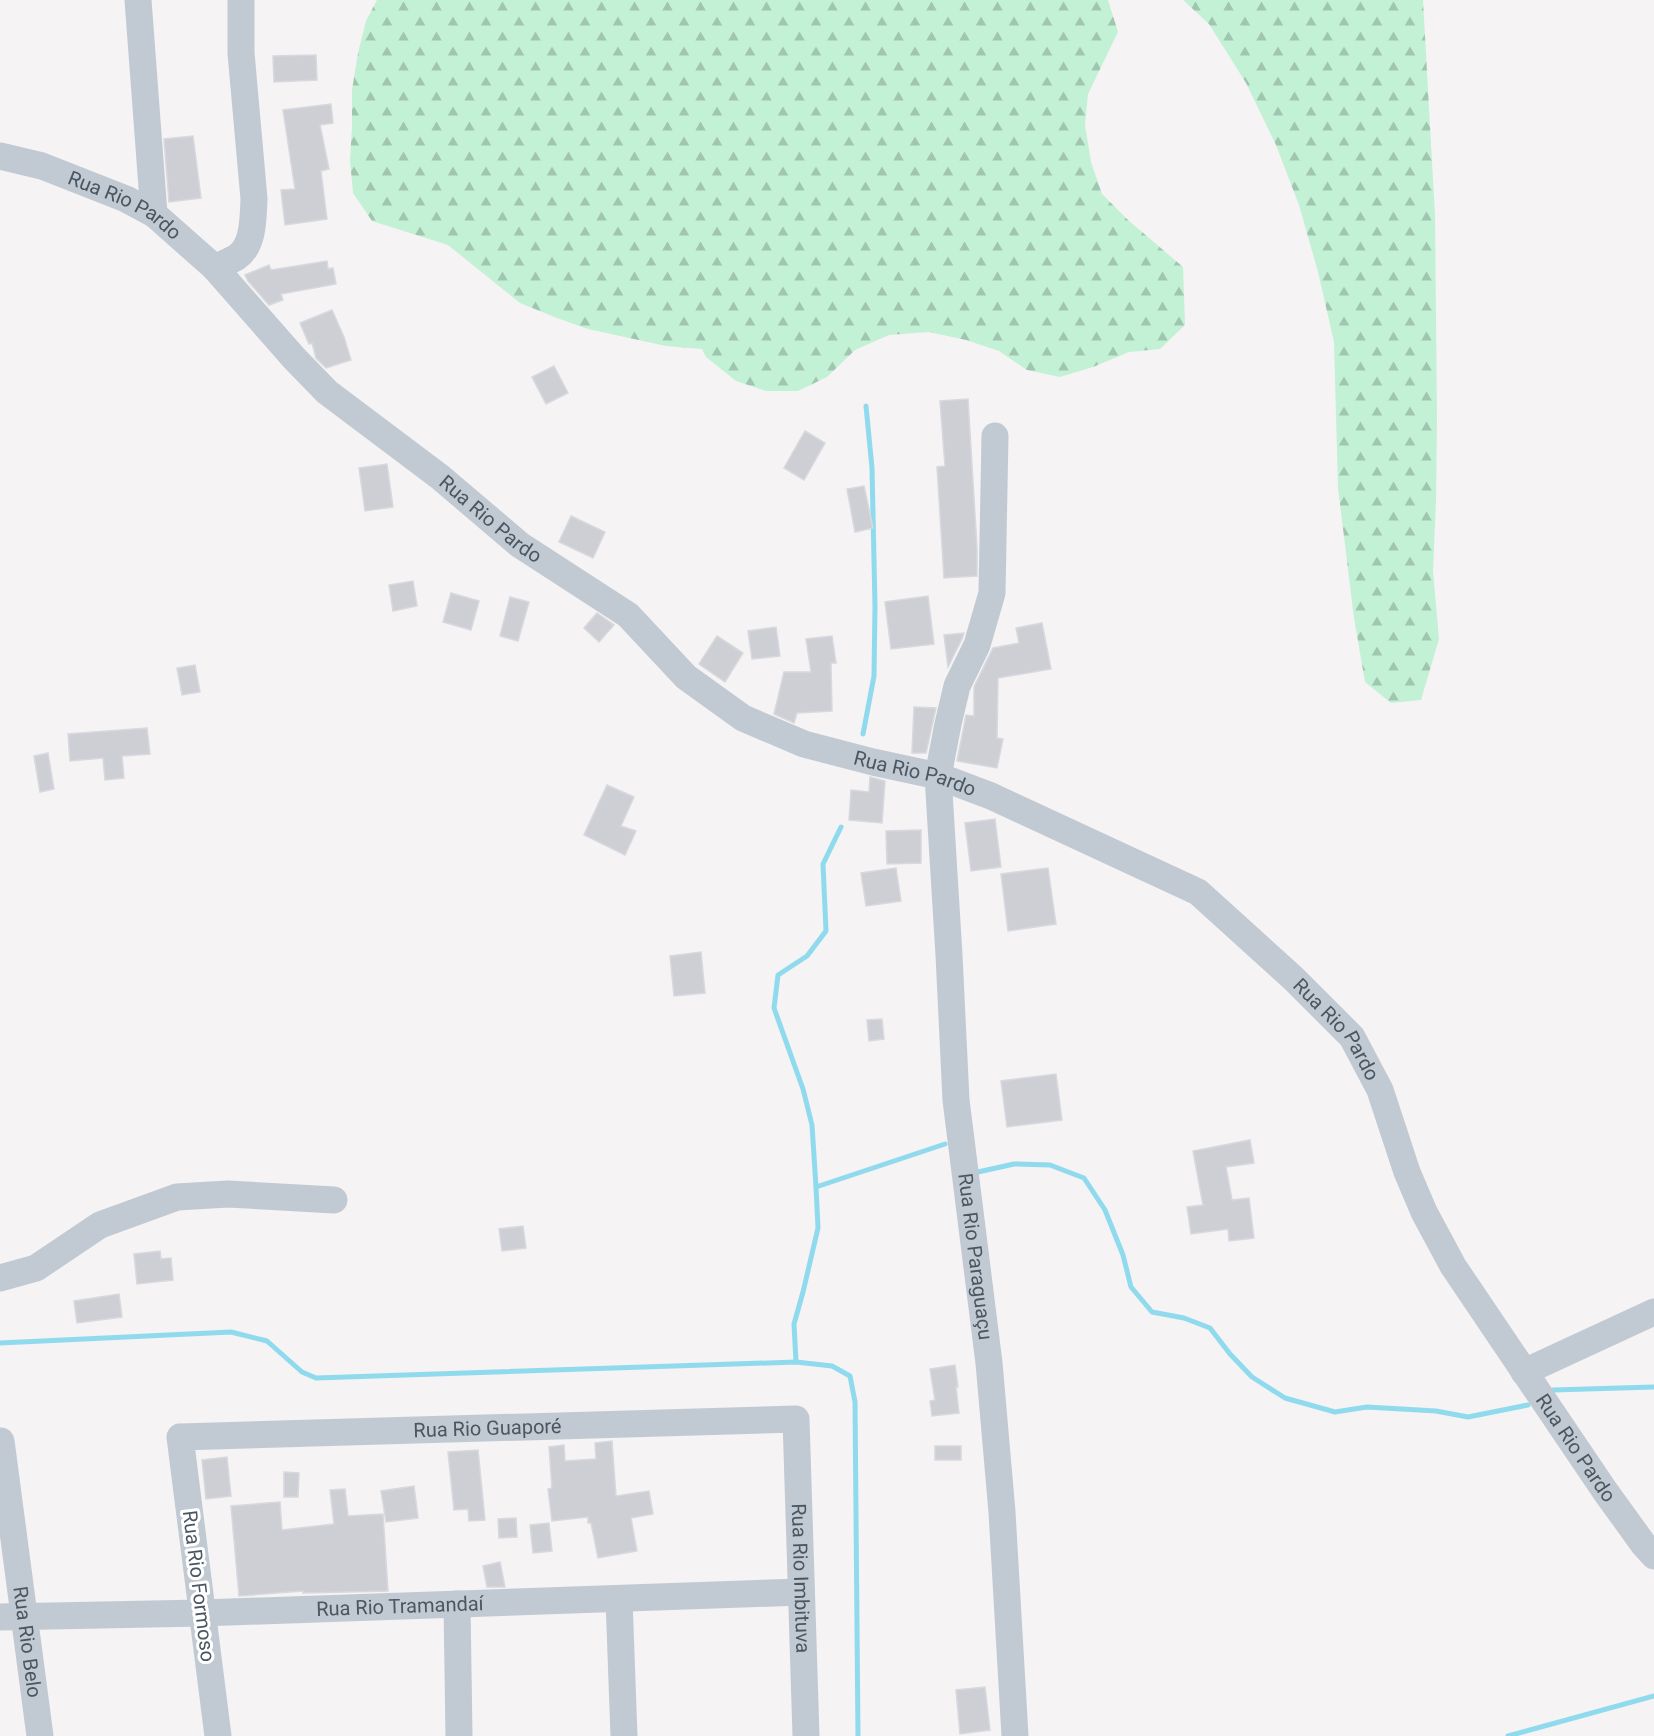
<svg xmlns="http://www.w3.org/2000/svg" width="1654" height="1736" font-family="Roboto,sans-serif">
  <defs>
    <pattern id="forest-firs" width="22" height="20" patternUnits="userSpaceOnUse" patternTransform="scale(1.5)"><rect width="22" height="20" fill="#c3f1d5"/><path d="M5 1l3.5 6h-7zM16 11l3.5 6h-7z" fill="#a0c6b0"/></pattern>
  </defs>
  <rect width="100%" height="100%" fill="#f5f3f3"/>
  <g fill="url(#forest-firs)">
    <polygon points="377,0 1108,0 1118,32 1088,94 1085,125 1091,162 1102,194 1128,220 1183,267 1185,325 1160,349 1129,352 1093,367 1060,377 1027,370 999,351 966,340 929,332 889,335 855,350 827,377 798,391 766,391 736,381 706,357 702,349 666,346 588,329 557,318 520,303 448,245 372,221 353,193 350,160 352,127 352,90 358,53 366,21"/>
    <polygon points="1183,0 1423,0 1435,216 1437,420 1436,500 1433,571 1439,639 1421,700 1391,703 1365,682 1354,618 1338,488 1334,342 1318,272 1299,205 1276,145 1246,83 1209,24"/>
  </g>
  <g fill="none" stroke-linecap="round" stroke-linejoin="round">
    <g stroke="#90daee" stroke-width="5">
      <polyline points="863,734 874,676 875,606 872,468 866,406"/>
      <polyline points="978,1172 1014,1164 1050,1165 1084,1178 1105,1210 1123,1255 1131,1287 1152,1312 1184,1318 1210,1328 1230,1354 1252,1377 1285,1398 1335,1412 1367,1407 1436,1411 1468,1417 1528,1405"/>
      <polyline points="816,1187 812,1125 803,1089 774,1008 778,975 807,956 826,931 823,864 841,827"/>
      <polyline points="0,1343 231,1332 267,1341 302,1372 316,1378 796,1362 832,1366 850,1376 855,1402 858,1736"/>
      <polyline points="796,1362 794,1324 803,1292 818,1228 816,1187 945,1144"/>
      <polyline points="1553,1390 1654,1387"/>
      <polyline points="1508,1736 1654,1696"/>
    </g>
  </g>
  <g fill="#cdcfd5" stroke="#d7d9de" stroke-width="1.5">
    <polygon points="316,55 317,80 274,82 273,56"/>
    <polygon points="331,104 333,123 320,125 329,169 321,171 327,219 285,225 281,190 295,189 283,110"/>
    <polygon points="193,136 201,198 169,202 164,139"/>
    <polygon points="327,261 328,269 333,268 336,284 281,294 283,300 269,305 248,281 245,275 269,265 271,270"/>
    <polygon points="332,310 344,337 351,360 326,368 316,358 312,343 309,344 300,323"/>
    <polygon points="554,366 568,393 546,404 532,377"/>
    <polygon points="968,399 977,548 977,576 944,578 937,467 945,466 940,401"/>
    <polygon points="805,431 825,443 804,480 784,468"/>
    <polygon points="387,464 393,507 365,511 359,468"/>
    <polygon points="864,486 873,528 855,532 847,489"/>
    <polygon points="571,516 605,532 593,558 559,542"/>
    <polygon points="413,581 417,606 393,611 389,585"/>
    <polygon points="451,593 479,601 471,630 443,622"/>
    <polygon points="928,596 934,644 891,649 885,602"/>
    <polygon points="510,597 529,602 518,641 500,636"/>
    <polygon points="597,613 614,625 599,642 584,628"/>
    <polygon points="1042,623 1051,669 998,678 997,738 1003,739 997,768 957,761 966,715 974,716 974,687 993,648 1019,643 1016,628"/>
    <polygon points="776,627 780,656 752,659 748,631"/>
    <polygon points="964,633 962,639 948,667 944,635"/>
    <polygon points="717,636 743,653 725,682 699,664"/>
    <polygon points="832,636 836,663 831,663 832,711 797,713 794,723 774,714 784,672 811,672 806,639"/>
    <polygon points="195,665 200,692 182,695 177,668"/>
    <polygon points="914,707 936,708 926,753 912,753"/>
    <polygon points="147,728 150,754 122,756 124,778 105,780 103,758 70,761 68,734"/>
    <polygon points="48,753 54,789 40,792 34,756"/>
    <polygon points="870,777 885,781 882,823 849,820 851,790 869,792"/>
    <polygon points="607,785 634,797 621,826 636,831 625,855 584,835"/>
    <polygon points="995,819 1001,867 971,871 965,823"/>
    <polygon points="921,830 921,863 887,864 886,831"/>
    <polygon points="896,868 901,901 866,906 861,873"/>
    <polygon points="1048,868 1056,924 1008,931 1001,874"/>
    <polygon points="701,952 705,993 674,996 670,956"/>
    <polygon points="882,1019 884,1039 869,1041 867,1020"/>
    <polygon points="1056,1074 1062,1120 1007,1127 1001,1081"/>
    <polygon points="1250,1140 1254,1163 1226,1167 1232,1200 1249,1198 1254,1238 1229,1241 1228,1229 1191,1234 1187,1207 1203,1205 1193,1151"/>
    <polygon points="523,1226 526,1248 502,1251 499,1229"/>
    <polygon points="160,1251 161,1259 171,1258 173,1280 137,1284 134,1254"/>
    <polygon points="119,1294 122,1317 77,1323 74,1301"/>
    <polygon points="955,1365 958,1387 956,1387 959,1413 932,1416 930,1401 935,1400 930,1369"/>
    <polygon points="612,1441 616,1496 649,1491 653,1514 631,1518 637,1551 598,1558 591,1523 588,1523 588,1517 552,1521 548,1489 552,1488 549,1447 564,1445 565,1461 596,1459 595,1443"/>
    <rect x="935" y="1446" width="26" height="14"/>
    <polygon points="478,1450 485,1520 469,1521 468,1509 454,1510 448,1452"/>
    <polygon points="227,1457 231,1496 206,1499 202,1460"/>
    <polygon points="284,1472 299,1473 298,1497 284,1497"/>
    <polygon points="414,1486 418,1518 386,1522 381,1491"/>
    <polygon points="345,1489 348,1516 383,1514 388,1591 303,1593 303,1591 239,1596 231,1506 280,1502 282,1530 334,1524 330,1490"/>
    <polygon points="516,1518 517,1537 499,1538 498,1519"/>
    <polygon points="549,1523 552,1551 533,1553 530,1525"/>
    <polygon points="500,1562 505,1587 487,1587 483,1566"/>
    <polygon points="985,1687 990,1730 960,1734 956,1690"/>
  </g>
  <g fill="none" stroke-linecap="round" stroke-linejoin="round">
    <g stroke="#c1cad2" stroke-width="27">
      <polyline points="138,0 154,214"/>
      <path id="s1" d="M0,156L42,166L126,199L154,214L215,268L294,358L327,392L440,477L520,545L628,615L686,677L743,718L804,744L873,762L938,776L991,796L1198,892L1294,979L1352,1037L1380,1090L1407,1172L1424,1212L1453,1266L1605,1491L1644,1545L1654,1556"/>
      <path d="M215,268C222,264 230,261 237,257C254,245 253,218 254,199L241,53V0"/>
      <path id="s2" d="M995,436L992,593L977,645L957,686L948,724L938,776L949,955L956,1100L989,1363L1002,1512L1015,1736"/>
      <polyline points="0,1278 36,1268 100,1225 177,1197 228,1194 334,1200"/>
      <polyline points="1524,1372 1654,1312"/>
      <path id="s3" d="M0,1442L1,1441L40,1736"/>
      <polyline points="619,1599 624,1736"/>
      <polyline points="457,1604 459,1736"/>
      <path id="s4" d="M0,1617L202,1613L801,1592"/>
      <path id="s5" d="M218,1736L180,1437L796,1419L806,1736"/>
    </g>
  </g>
  <g text-anchor="middle" dominant-baseline="central" stroke-width="6" stroke-linejoin="round" paint-order="stroke">
    <g font-size="20" fill="#4a5661" stroke="#fff">
      <text stroke="none"><textPath href="#s1" startOffset="135">Rua Rio Pardo</textPath></text>
      <text stroke="none"><textPath href="#s1" startOffset="621">Rua Rio Pardo</textPath></text>
      <text stroke="none"><textPath href="#s1" startOffset="1125">Rua Rio Pardo</textPath></text>
      <text stroke="none"><textPath href="#s1" startOffset="1629">Rua Rio Pardo</textPath></text>
      <text stroke="none"><textPath href="#s2" startOffset="831">Rua Rio Paraguaçu</textPath></text>
      <text stroke="none"><textPath href="#s5" startOffset="609">Rua Rio Guaporé</textPath></text>
      <text stroke="none"><textPath href="#s1" startOffset="2115">Rua Rio Pardo</textPath></text>
      <text stroke="none"><textPath href="#s5" startOffset="1077">Rua Rio Imbituva</textPath></text>
      <text transform="translate(199 1586) rotate(83)">Rua Rio Formoso</text>
      <text stroke="none"><textPath href="#s4" startOffset="400">Rua Rio Tramandaí</textPath></text>
      <text stroke="none"><textPath href="#s3" startOffset="204">Rua Rio Belo</textPath></text>
    </g>
  </g>
</svg>
